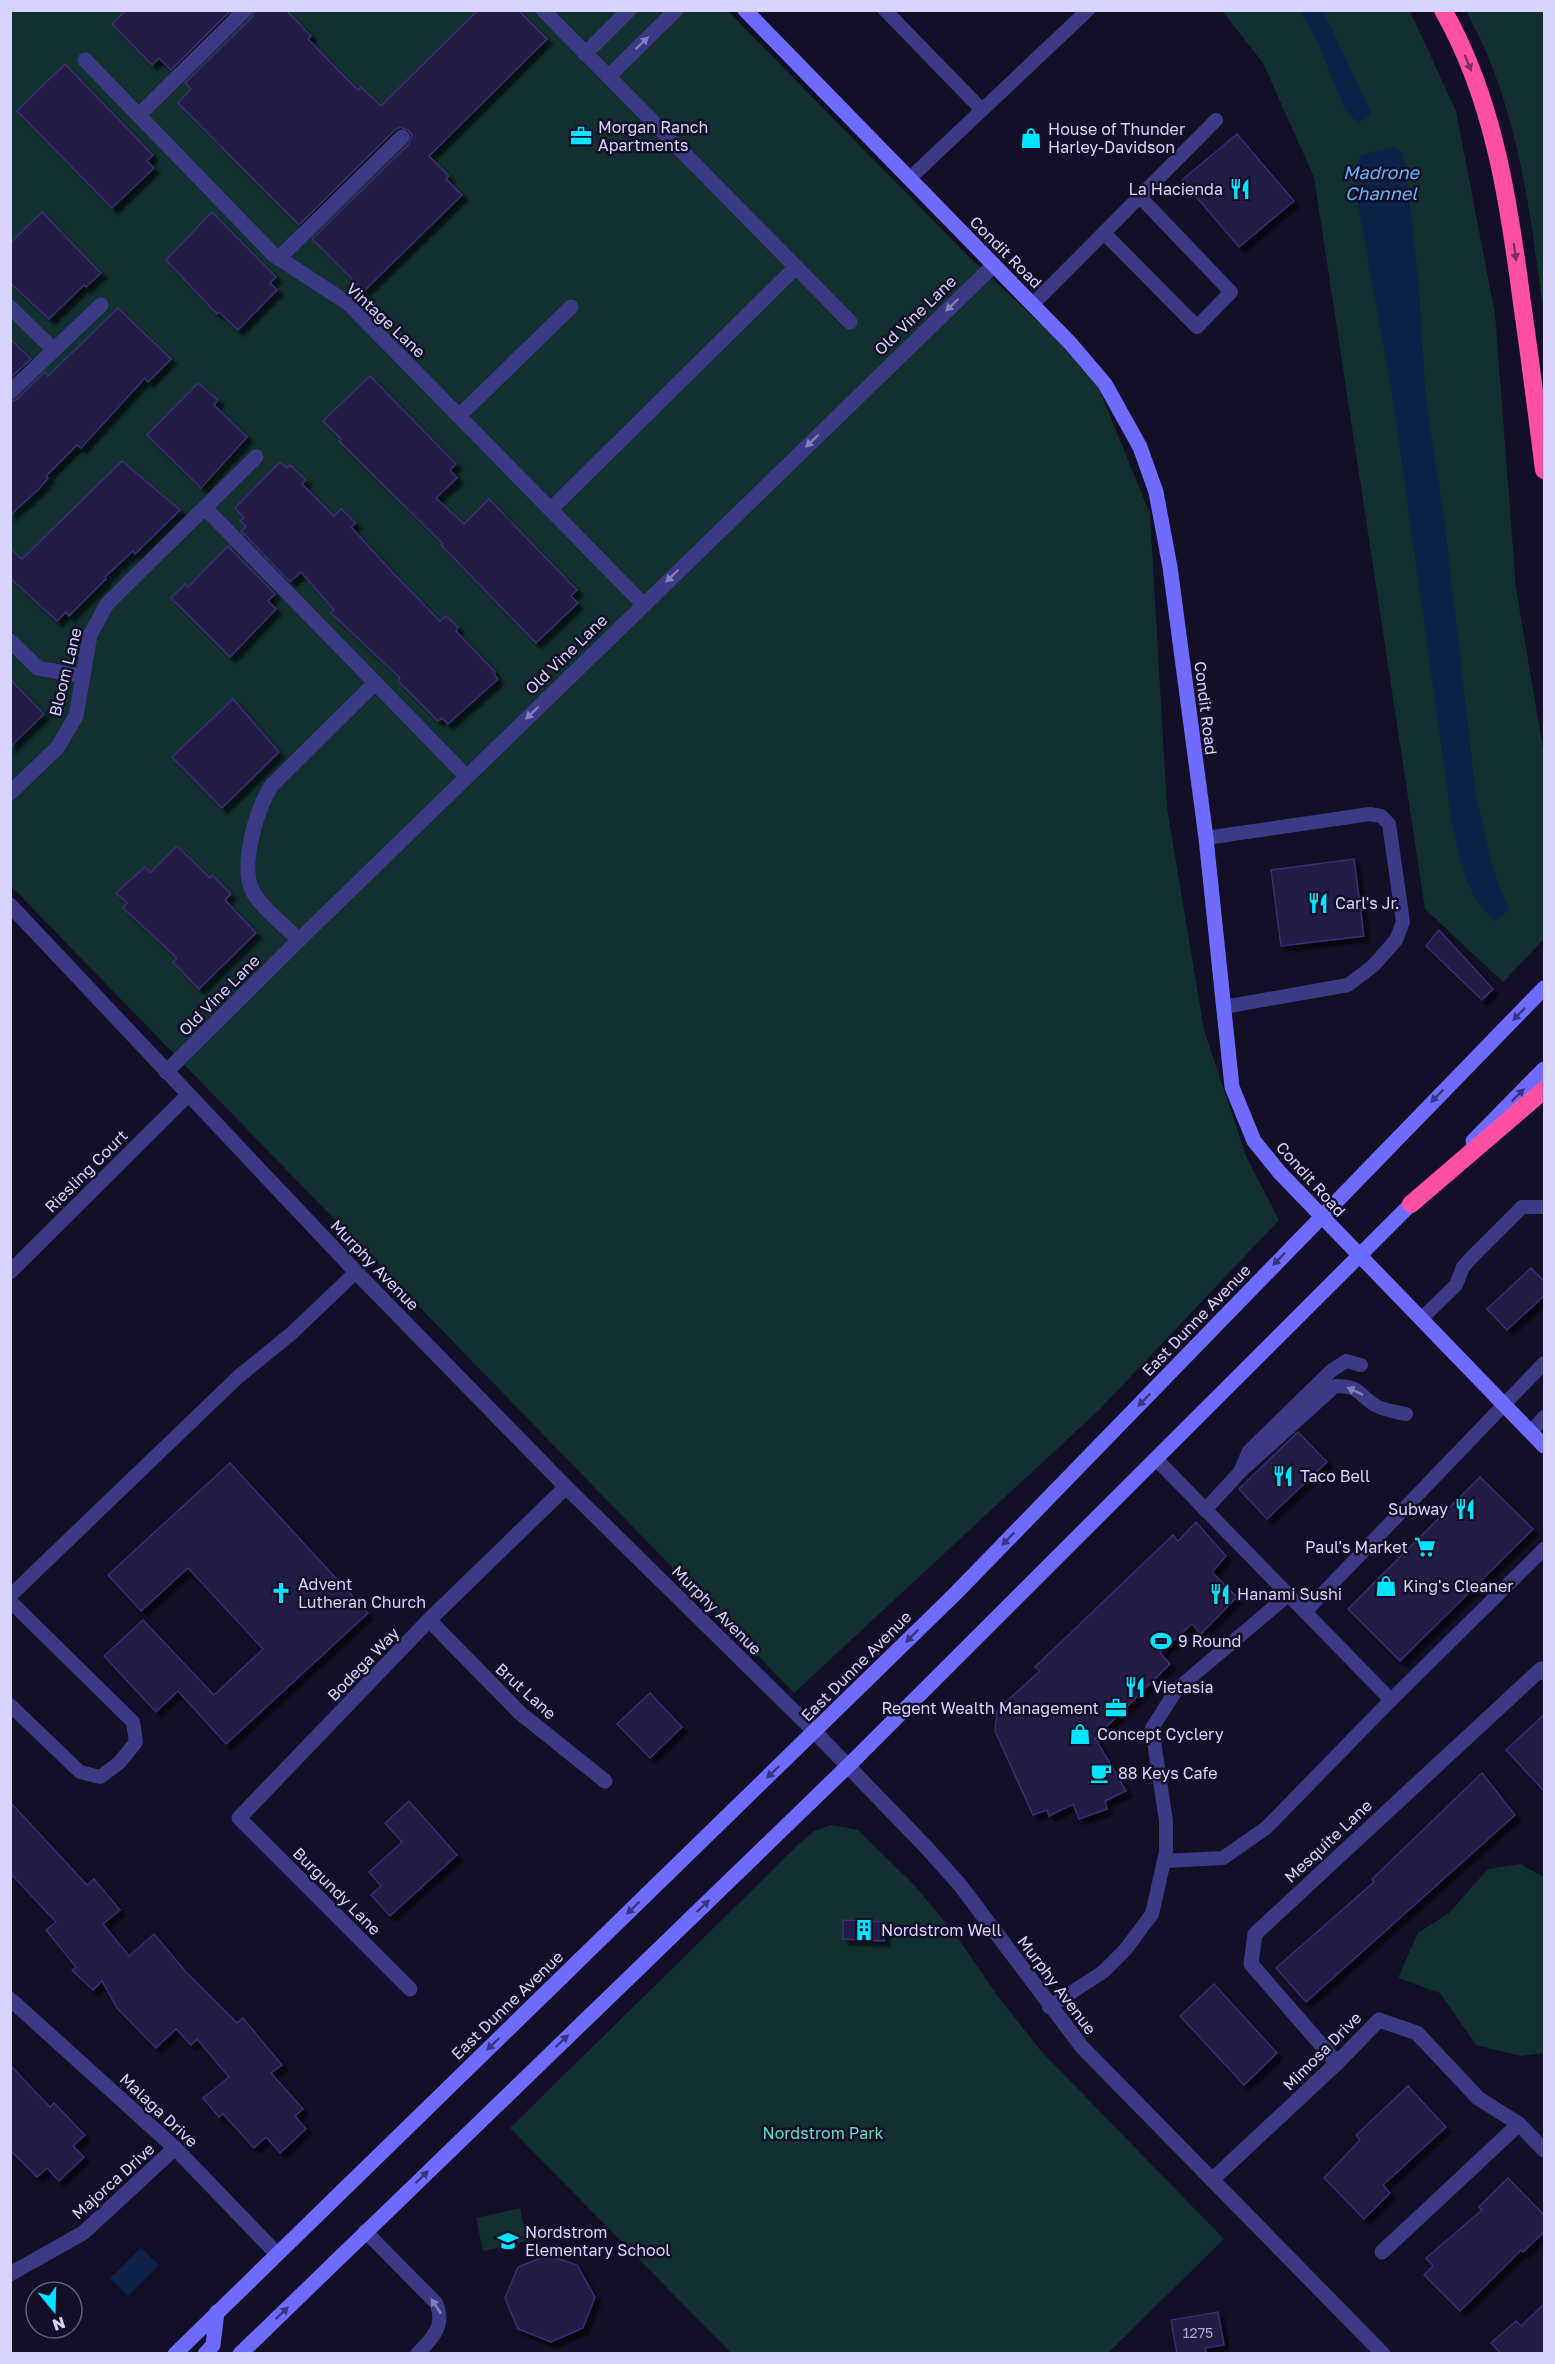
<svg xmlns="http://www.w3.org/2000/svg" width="1555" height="2364" font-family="'Golos Text',sans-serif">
  <defs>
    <filter id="shadow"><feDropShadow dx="5.5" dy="5.5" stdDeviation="1.5" flood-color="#0009"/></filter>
  </defs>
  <rect width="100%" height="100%" fill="#130f26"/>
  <g fill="#12302f">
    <polygon points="11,11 728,11 964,252 1093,374 1150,514 1167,808 1204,1030 1246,1156 1279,1220 1100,1409 794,1693 11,886"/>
    <polygon points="1222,11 1410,11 1456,111 1495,314 1516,588 1544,755 1544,939 1503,982 1425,909 1314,177 1263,63"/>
    <path d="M1466,11H1544V316C1530,211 1518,104 1466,11Z"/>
    <polygon points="831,1825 858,1830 914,1885 953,1931 997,1995 1041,2051 1224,2239 1108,2353 731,2353 510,2128 800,1843 814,1831"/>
    <polygon points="1520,1864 1544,1877 1544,2053 1521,2056 1476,2045 1440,1993 1398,1978 1418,1933 1449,1913 1488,1869"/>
    <polygon points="520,2208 527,2241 483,2251 476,2218"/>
  </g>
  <g fill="#0c2248">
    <polygon points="1300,11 1323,11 1370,110 1371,115 1358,123 1345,110 1316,38"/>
    <path d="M1393,147L1401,152L1406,167L1419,289L1426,402L1444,517L1476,796L1493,869L1509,910L1495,921C1463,891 1462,864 1452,823L1393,399L1353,176L1361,155Z"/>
    <polygon points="141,2248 159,2265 128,2296 110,2278"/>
  </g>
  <g fill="#241b47" stroke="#3b2d73" stroke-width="1.5" filter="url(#shadow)">
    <polygon points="126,10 231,10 171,70 159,58 152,65 112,24"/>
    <polygon points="254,10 286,10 311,36 308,39 342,74 358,90 361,87 381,106 478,10 518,10 547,39 429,156 449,176 446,179 462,195 364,291 312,239 409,144 412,135 408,130 400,127 395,130 299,225 178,103 191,89 185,83 252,17"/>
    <polygon points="65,64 153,155 147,161 154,168 112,208 17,111"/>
    <polygon points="1237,134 1294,201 1239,247 1182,180"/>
    <polygon points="42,212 101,273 86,287 84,285 49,319 10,283 10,243"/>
    <polygon points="212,212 276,277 270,283 277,290 238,330 219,312 217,314 166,260"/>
    <polygon points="118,308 171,359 148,382 145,378 81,448 77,445 46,476 48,478 39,489 10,515 10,402 17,399 45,372 48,376"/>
    <polygon points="10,339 31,359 10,378"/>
    <polygon points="370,376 456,464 450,470 457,478 436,498 464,524 489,499 577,590 571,596 578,603 536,643 441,545 443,544 339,441 341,439 323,421"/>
    <polygon points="198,383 218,400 214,405 247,437 201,488 147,435"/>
    <polygon points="122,461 180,510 135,554 133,551 105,577 106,579 69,616 66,612 57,621 10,578 10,548 22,559"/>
    <polygon points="280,462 287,468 290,465 306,480 302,484 334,516 341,509 356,523 351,527 394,574 440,621 446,616 458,627 456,631 495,672 494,674 498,679 448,724 442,718 438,721 398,681 400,678 331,613 334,610 301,572 290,582 241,531 246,526 240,521 244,518 235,508"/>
    <polygon points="228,546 275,594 268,601 276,609 230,657 171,598 185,584 188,587"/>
    <polygon points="10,679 44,714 10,747"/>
    <polygon points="233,699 279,752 222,808 172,757"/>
    <polygon points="177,846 210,878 212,875 231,894 225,900 256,933 199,989 173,962 177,958 123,908 127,903 116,893 145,867 150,873"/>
    <polygon points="1354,859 1364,936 1281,946 1271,870"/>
    <polygon points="1439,930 1493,989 1482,1000 1426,946"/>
    <polygon points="1531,1268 1545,1282 1545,1295 1507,1330 1487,1309"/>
    <polygon points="1298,1432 1327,1462 1267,1519 1239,1489"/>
    <polygon points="230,1463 368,1613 226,1744 178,1691 156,1712 104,1656 143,1620 214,1695 263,1649 188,1568 141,1611 108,1575"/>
    <polygon points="1480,1477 1533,1529 1400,1661 1348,1609"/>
    <polygon points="1196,1522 1226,1556 1212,1572 1237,1597 1201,1634 1192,1624 1160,1653 1170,1664 1095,1738 1126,1791 1105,1801 1107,1809 1079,1819 1073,1804 1049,1816 1047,1810 1033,1815 995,1731 997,1710 1040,1671 1035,1667 1173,1535 1178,1541"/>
    <polygon points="650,1693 682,1727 650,1758 617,1724"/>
    <polygon points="1545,1714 1545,1792 1506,1750"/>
    <polygon points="1482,1773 1515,1815 1306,2002 1276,1968 1374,1882 1372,1879"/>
    <polygon points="409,1801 457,1855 390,1916 371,1895 381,1886 369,1872 402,1842 385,1823"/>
    <polygon points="10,1802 87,1885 94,1879 120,1910 103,1924 129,1956 154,1934 186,1972 237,2023 243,2018 282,2065 271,2073 303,2109 295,2116 306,2129 280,2153 266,2137 254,2148 223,2114 219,2117 203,2098 229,2077 197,2039 191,2045 176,2029 156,2048 117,2008 102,1981 93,1990 72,1970 76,1967 46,1930 56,1922 10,1873"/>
    <polygon points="843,1920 885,1922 884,1941 843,1939"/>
    <polygon points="1214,1984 1277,2053 1244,2085 1180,2016"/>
    <polygon points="10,2065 50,2107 54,2103 85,2135 73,2146 84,2157 59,2181 47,2168 37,2177 10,2150"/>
    <polygon points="1408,2086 1446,2127 1383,2185 1390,2193 1364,2219 1324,2178 1360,2140 1356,2135"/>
    <polygon points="1508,2178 1545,2216 1545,2231 1523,2252 1521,2250 1460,2311 1424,2275 1433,2266 1426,2258 1482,2210 1479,2207"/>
    <polygon points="548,2255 577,2265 595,2297 583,2328 551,2342 518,2329 505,2298 518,2267"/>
    <polygon points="1545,2303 1545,2354 1501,2354 1491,2343 1516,2321 1521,2326"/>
    <polygon points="1218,2312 1224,2345 1205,2348 1206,2354 1177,2354 1171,2320"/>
  </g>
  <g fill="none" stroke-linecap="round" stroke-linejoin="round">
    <g stroke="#3d3a85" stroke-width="14">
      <polyline points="885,10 982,110"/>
      <polyline points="909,179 1088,10"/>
      <polyline points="1104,233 1197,327 1231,292 1140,197"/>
      <polyline points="1033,304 1216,120"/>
      <polyline points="1206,838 1370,814 1381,816 1389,824 1403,922 1396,940 1373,966 1348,985 1224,1007"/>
      <polyline points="1421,1319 1456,1285 1463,1267 1474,1255 1522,1207 1544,1207"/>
      <polyline points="1531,1432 1544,1417"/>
      <polyline points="1156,1459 1391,1700"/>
      <path d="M1242,1470L1335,1386C1358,1386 1357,1392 1373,1404C1381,1410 1397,1412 1406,1414"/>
      <polyline points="1205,1510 1240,1472 1249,1451 1331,1371 1346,1361 1361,1365"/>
      <polyline points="10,1596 238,1377 292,1333 356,1272"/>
      <polyline points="10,1601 133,1722 136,1742 119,1763 100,1777 80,1772 10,1705"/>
      <polyline points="1305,1612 1544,1363"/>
      <polyline points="1164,1861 1223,1858 1266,1828 1391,1700 1544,1549"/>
      <polyline points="1049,2007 1103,1972 1125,1950 1152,1914 1166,1852 1166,1821 1152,1728 1177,1689 1288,1595"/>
      <path d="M365,2231L436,2303C446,2325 433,2338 417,2354"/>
    </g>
    <g stroke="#3d3a85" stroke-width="15">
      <polyline points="543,10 850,322"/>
      <polyline points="585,54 629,10"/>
      <polyline points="85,60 274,255 349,304 643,604"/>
      <polyline points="609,76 676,10"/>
      <polyline points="139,115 245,10"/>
      <polyline points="279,258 402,137"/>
      <polyline points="10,307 54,350"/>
      <polyline points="10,392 101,305"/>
      <polyline points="459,416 571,307"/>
      <polyline points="205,508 466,776"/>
      <polyline points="551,509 796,267"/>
      <polyline points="10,641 38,668 81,676"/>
      <polyline points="10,793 58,747 76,716 90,635 107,604 256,457"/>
      <polyline points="10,905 356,1272 566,1487 815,1732 926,1847 960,1885 1082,2047 1383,2354"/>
      <path d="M299,940C287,928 259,905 253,892C239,866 257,807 272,785L375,683"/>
      <polyline points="166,1072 299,940 994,265"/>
      <polyline points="10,1272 187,1096"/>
      <polyline points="429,1620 520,1713 605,1781"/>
      <polyline points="410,1989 239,1818 429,1620 566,1487"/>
      <polyline points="10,1999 175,2148 277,2254"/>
      <polyline points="1337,2063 1251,1964 1255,1934 1541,1669 1544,1673"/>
      <polyline points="1213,2179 1337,2063 1379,2020 1417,2033 1478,2098 1519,2124 1544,2150"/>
      <polyline points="1382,2252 1519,2124"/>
      <polyline points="10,2274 83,2233 175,2148"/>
    </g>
    <g stroke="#6f6bff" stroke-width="15">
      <polyline points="745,10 1071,344 1105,384 1140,447 1156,492 1170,567 1206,838 1232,1087 1254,1141 1280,1173 1544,1446"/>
      <polyline points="1473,1141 1544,1069"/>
      <polyline points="175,2354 954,1595 1544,988"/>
      <polyline points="205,2354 213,2345 217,2312"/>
      <polyline points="240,2354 848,1766 1418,1197"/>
    </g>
    <g stroke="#ff4fa3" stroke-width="18">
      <path d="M1443,10C1494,99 1509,203 1522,303C1530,358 1537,414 1544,470"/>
      <polyline points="1411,1204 1544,1090"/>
    </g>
  </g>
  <defs><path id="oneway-solid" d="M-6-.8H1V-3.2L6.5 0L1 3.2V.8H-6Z" transform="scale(1.5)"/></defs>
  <g fill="#837fbc">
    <use href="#oneway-solid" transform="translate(642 43) rotate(-44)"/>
    <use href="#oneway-solid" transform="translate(952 305) rotate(136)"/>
    <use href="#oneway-solid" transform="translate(812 441) rotate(136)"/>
    <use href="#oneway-solid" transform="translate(672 576) rotate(136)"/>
    <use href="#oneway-solid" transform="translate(532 713) rotate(136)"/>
    <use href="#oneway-solid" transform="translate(1355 1391) rotate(-155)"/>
    <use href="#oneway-solid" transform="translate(436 2306) rotate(-124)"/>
  </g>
  <g fill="#7d2c5e">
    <use href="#oneway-solid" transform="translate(1468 63) rotate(68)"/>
    <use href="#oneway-solid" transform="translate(1515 252) rotate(82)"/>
  </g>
  <g fill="#38347d">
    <use href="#oneway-solid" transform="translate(1519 1014) rotate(135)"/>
    <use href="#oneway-solid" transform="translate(1518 1095) rotate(-45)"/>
    <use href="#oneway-solid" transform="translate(1437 1096) rotate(135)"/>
    <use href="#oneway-solid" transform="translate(1279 1259) rotate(134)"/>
    <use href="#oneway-solid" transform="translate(1144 1400) rotate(134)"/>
    <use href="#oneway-solid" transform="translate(1008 1539) rotate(134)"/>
    <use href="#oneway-solid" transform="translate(912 1636) rotate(135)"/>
    <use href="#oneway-solid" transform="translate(773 1772) rotate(136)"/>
    <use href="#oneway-solid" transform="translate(703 1906) rotate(-44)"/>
    <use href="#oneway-solid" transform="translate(633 1908) rotate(136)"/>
    <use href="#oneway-solid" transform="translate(562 2041) rotate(-44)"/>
    <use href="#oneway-solid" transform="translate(493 2044) rotate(136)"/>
    <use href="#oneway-solid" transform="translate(422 2177) rotate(-44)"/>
    <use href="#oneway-solid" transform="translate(282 2313) rotate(-44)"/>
  </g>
  <defs>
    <symbol id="office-bare" viewBox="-9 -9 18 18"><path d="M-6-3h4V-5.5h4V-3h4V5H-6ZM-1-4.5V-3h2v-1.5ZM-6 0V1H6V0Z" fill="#00e5ff" stroke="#130f26" stroke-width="2.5" paint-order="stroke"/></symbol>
    <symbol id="shop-bare" viewBox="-9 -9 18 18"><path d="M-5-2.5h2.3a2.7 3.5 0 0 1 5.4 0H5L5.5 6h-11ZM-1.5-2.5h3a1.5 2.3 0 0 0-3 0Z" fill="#00e5ff" stroke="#130f26" stroke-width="2.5" paint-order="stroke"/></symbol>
    <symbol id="restaurant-bare" viewBox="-9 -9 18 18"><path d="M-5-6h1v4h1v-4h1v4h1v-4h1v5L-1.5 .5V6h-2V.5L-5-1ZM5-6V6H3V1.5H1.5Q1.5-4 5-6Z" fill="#00e5ff" stroke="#130f26" stroke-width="2.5" paint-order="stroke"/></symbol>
    <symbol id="supermarket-bare" viewBox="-9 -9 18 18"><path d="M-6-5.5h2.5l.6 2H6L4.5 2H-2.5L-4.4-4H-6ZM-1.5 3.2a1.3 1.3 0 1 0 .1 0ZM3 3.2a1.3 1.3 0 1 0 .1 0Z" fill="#00e5ff" stroke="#130f26" stroke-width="2.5" paint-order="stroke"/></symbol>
    <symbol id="church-bare" viewBox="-9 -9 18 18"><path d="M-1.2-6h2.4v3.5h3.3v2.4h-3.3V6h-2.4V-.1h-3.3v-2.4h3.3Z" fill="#00e5ff" stroke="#130f26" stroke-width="2.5" paint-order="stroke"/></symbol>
    <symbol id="stadium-bare" viewBox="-9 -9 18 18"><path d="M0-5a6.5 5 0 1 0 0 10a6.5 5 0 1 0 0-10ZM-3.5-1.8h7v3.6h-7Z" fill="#00e5ff" stroke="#130f26" stroke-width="2.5" paint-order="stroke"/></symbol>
    <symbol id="cafe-bare" viewBox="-9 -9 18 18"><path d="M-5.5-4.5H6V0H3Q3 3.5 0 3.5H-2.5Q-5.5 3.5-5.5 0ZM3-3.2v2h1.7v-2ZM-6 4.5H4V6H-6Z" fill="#00e5ff" stroke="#130f26" stroke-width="2.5" paint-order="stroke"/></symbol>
    <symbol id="building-bare" viewBox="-9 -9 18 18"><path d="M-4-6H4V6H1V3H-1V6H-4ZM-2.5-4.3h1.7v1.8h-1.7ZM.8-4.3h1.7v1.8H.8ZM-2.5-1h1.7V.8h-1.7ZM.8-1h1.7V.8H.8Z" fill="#00e5ff" stroke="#130f26" stroke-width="2.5" paint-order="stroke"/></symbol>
    <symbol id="school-bare" viewBox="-9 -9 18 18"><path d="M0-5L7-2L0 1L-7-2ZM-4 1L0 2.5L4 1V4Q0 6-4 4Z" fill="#00e5ff" stroke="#130f26" stroke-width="2.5" paint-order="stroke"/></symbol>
  </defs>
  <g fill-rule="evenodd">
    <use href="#office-bare" x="566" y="121" width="30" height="30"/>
    <use href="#shop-bare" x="1016" y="123" width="30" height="30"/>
    <use href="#restaurant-bare" x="1225" y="174" width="30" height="30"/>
    <use href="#restaurant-bare" x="1303" y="888" width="30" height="30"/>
    <use href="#restaurant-bare" x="1268" y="1461" width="30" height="30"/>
    <use href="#restaurant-bare" x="1450" y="1494" width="30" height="30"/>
    <use href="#supermarket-bare" x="1410" y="1532" width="30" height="30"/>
    <use href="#shop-bare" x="1371" y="1571" width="30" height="30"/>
    <use href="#church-bare" x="266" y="1578" width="30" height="30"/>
    <use href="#restaurant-bare" x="1205" y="1579" width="30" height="30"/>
    <use href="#stadium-bare" x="1146" y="1626" width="30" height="30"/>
    <use href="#restaurant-bare" x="1120" y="1672" width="30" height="30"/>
    <use href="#office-bare" x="1101" y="1693" width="30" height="30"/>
    <use href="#shop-bare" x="1065" y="1719" width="30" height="30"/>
    <use href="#cafe-bare" x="1086" y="1758" width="30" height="30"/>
    <use href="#building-bare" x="849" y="1915" width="30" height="30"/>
    <use href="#school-bare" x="493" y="2226" width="30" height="30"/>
  </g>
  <g text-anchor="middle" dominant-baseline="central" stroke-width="5" stroke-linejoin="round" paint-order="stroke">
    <g font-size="14" fill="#aca6d1">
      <text x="1198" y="2332">1275</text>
    </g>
    <g font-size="16" fill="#d9d4ff" stroke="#130f26" text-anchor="start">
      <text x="598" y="127">Morgan Ranch<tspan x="598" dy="18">Apartments</tspan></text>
      <text x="1048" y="129">House of Thunder<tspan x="1048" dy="18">Harley-Davidson</tspan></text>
      <text x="1223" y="189" text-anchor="end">La Hacienda</text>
      <text x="1335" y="903">Carl's Jr.</text>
      <text x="1300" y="1476">Taco Bell</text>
      <text x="1448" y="1509" text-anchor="end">Subway</text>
      <text x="1408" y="1547" text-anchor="end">Paul's Market</text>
      <text x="298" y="1584">Advent<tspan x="298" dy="18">Lutheran Church</tspan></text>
      <text x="1403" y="1586">King's Cleaner</text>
      <text x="1237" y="1594">Hanami Sushi</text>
      <text x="1178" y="1641">9 Round</text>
      <text x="1152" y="1687">Vietasia</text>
      <text x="1099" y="1708" text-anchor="end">Regent Wealth Management</text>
      <text x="1097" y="1734">Concept Cyclery</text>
      <text x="1118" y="1773">88 Keys Cafe</text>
      <text x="881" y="1930">Nordstrom Well</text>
      <text x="525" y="2232">Nordstrom<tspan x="525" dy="18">Elementary School</tspan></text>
    </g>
    <g font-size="16" fill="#d9d4ff" stroke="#130f26">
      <text transform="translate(1006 252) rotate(45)">Condit Road</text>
      <text transform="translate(915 315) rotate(-44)">Old Vine Lane</text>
      <text transform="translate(386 320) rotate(43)">Vintage Lane</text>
      <text transform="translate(566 654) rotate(-44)">Old Vine Lane</text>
      <text transform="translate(65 672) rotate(-76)">Bloom Lane</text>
      <text transform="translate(1206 708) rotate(83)">Condit Road</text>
      <text transform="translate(219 995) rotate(-45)">Old Vine Lane</text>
      <text transform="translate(86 1171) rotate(-45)">Riesling Court</text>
      <text transform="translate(1311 1179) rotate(48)">Condit Road</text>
      <text transform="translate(375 1265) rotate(46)">Murphy Avenue</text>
      <text transform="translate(1196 1320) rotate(-46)">East Dunne Avenue</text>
      <text transform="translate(717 1610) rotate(45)">Murphy Avenue</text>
      <text transform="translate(363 1664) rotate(-46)">Bodega Way</text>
      <text transform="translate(856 1666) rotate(-45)">East Dunne Avenue</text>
      <text transform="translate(526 1691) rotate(42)">Brut Lane</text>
      <text transform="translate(1328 1841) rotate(-43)">Mesquite Lane</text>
      <text transform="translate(337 1891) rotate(45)">Burgundy Lane</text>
      <text transform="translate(1057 1985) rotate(53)">Murphy Avenue</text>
      <text transform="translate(507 2005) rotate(-44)">East Dunne Avenue</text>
      <text transform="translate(1322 2051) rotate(-45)">Mimosa Drive</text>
      <text transform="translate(159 2110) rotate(43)">Malaga Drive</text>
      <text transform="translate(113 2181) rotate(-42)">Majorca Drive</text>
    </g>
    <g font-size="16" fill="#5fe0c0" stroke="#130f26">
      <text x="823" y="2133">Nordstrom Park</text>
    </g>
    <g font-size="18" font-style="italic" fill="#62b6ff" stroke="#130f26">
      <text x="1381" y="172">Madrone<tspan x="1381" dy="21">Channel</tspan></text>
    </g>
  </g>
  <rect width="1555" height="2364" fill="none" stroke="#d9d4ff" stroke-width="24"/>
  <g transform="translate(54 2310) rotate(161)"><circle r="28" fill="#130f26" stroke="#625e7d" stroke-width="1.5"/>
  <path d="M0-4.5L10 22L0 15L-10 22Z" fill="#00e5ff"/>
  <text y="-9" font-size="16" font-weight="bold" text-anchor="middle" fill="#d9d4ff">N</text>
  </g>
</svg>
